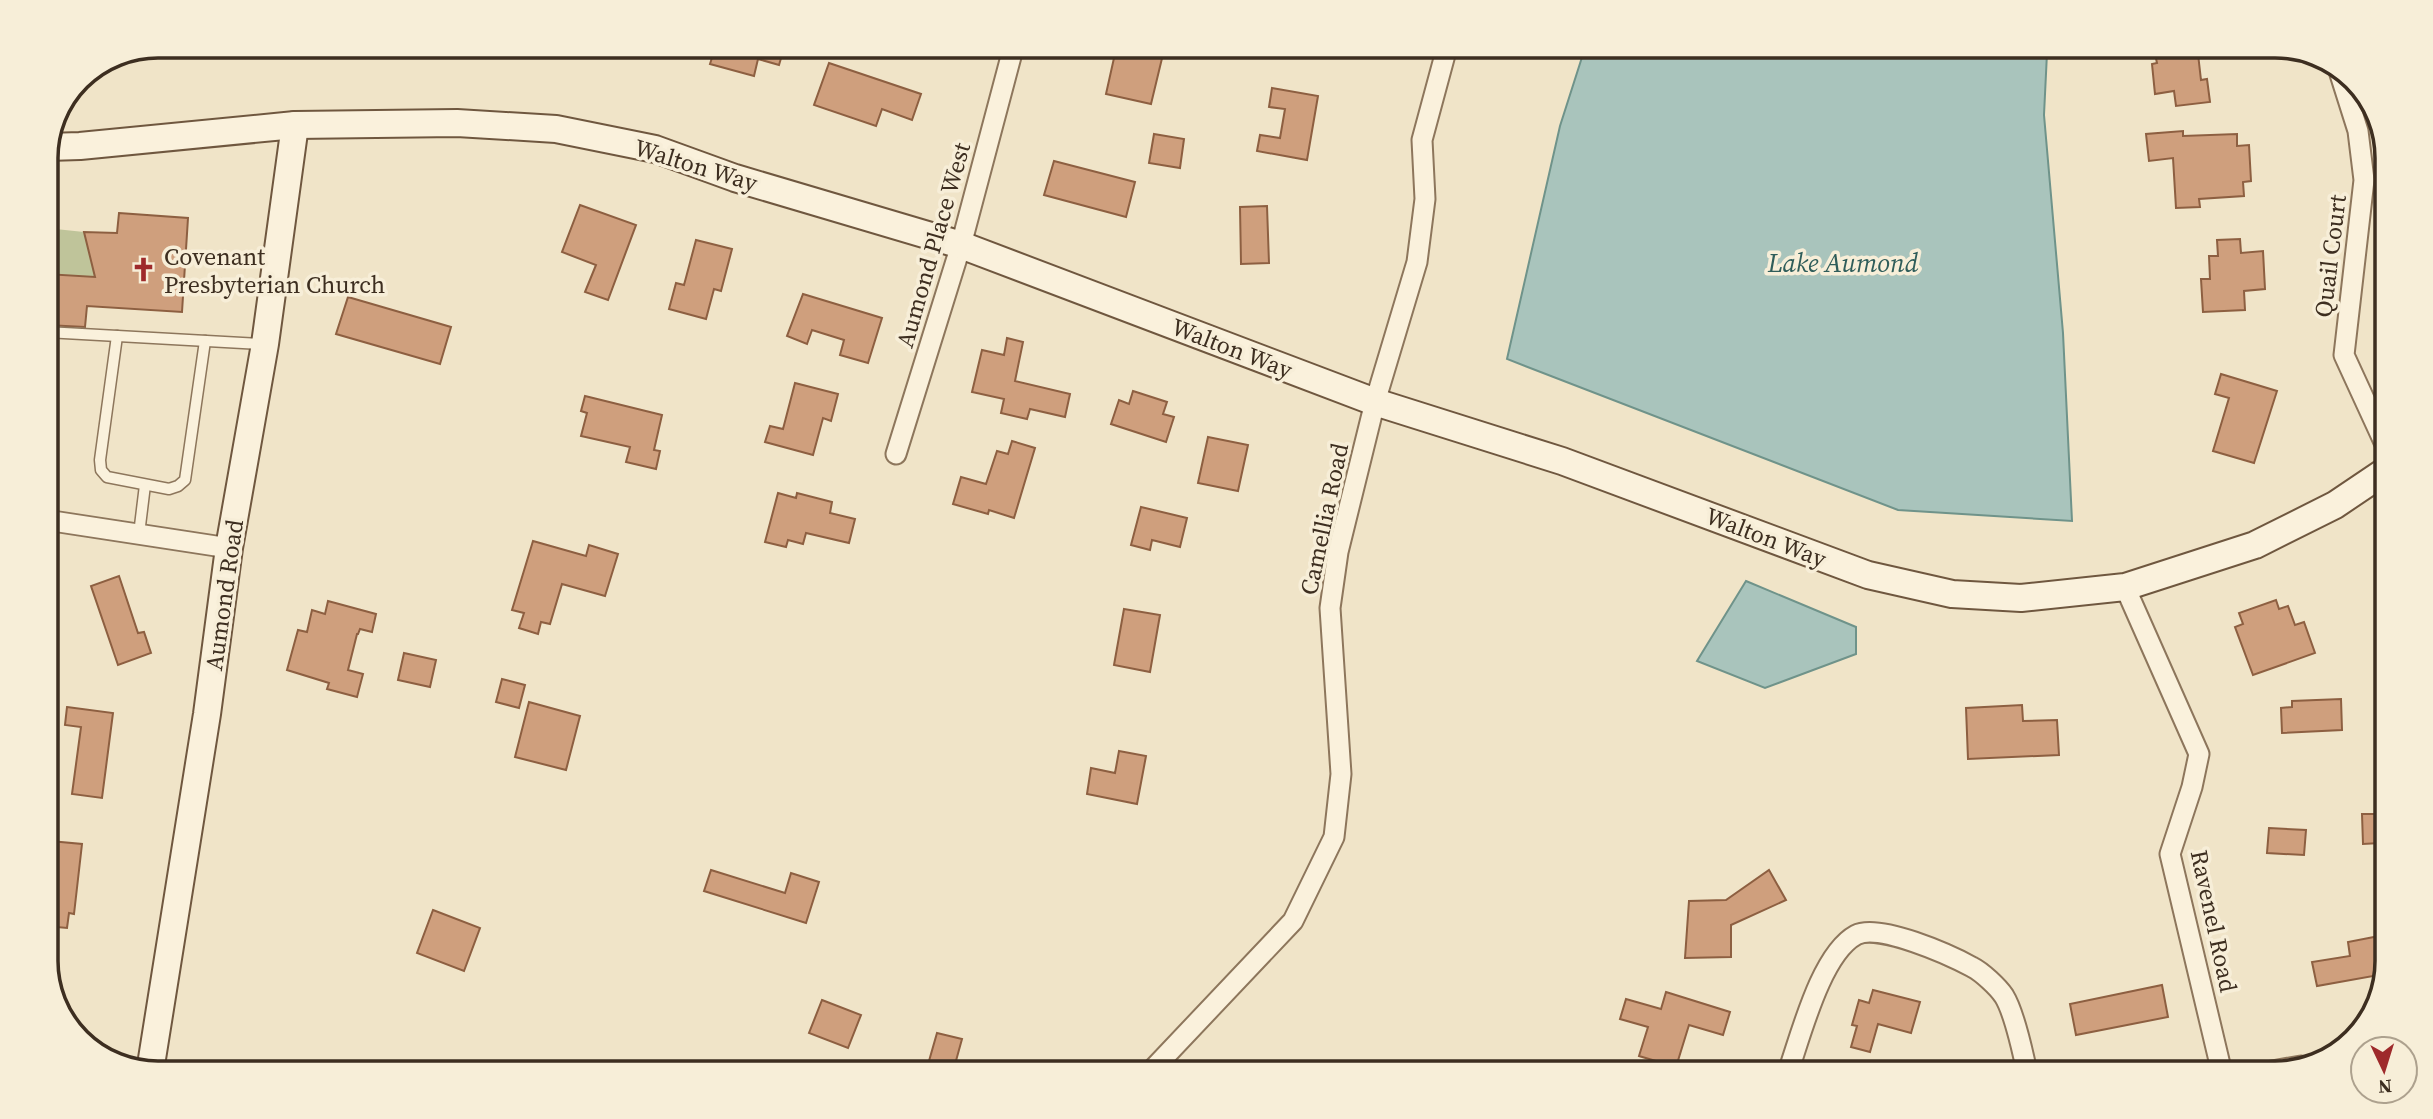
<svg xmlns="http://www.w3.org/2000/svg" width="2433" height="1119" font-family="'Source Serif 4',serif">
  <rect width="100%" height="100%" fill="#f0e4c8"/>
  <polygon fill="#bfc49a" points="46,228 84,232 92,264 103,278 46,274"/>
  <g fill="#a9c4bc" stroke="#6f938a" stroke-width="2">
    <polygon points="1584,51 2047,53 2044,115 2063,333 2072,521 1898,510 1507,359 1560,126"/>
    <polygon points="1746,581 1856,627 1856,654 1765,688 1697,661"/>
  </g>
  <g fill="#cf9f7d" stroke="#8d5f41" stroke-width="2">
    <polygon points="715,48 784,48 779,65 758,59 754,76 710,64"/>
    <polygon points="1116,49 1164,50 1151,104 1106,94"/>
    <polygon points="2155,54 2198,54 2201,80 2207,79 2210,102 2176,106 2174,91 2155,94 2152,64 2157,63"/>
    <polygon points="829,63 921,94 912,120 882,109 876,126 814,105"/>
    <polygon points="1272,88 1318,96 1307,160 1257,151 1260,135 1280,138 1285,109 1269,107"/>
    <polygon points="2183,131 2183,136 2237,134 2237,146 2249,145 2251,181 2243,182 2244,196 2199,199 2200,207 2176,208 2173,158 2149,161 2146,134"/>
    <polygon points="1154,134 1184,139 1180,168 1149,163"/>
    <polygon points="1054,161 1135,182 1126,217 1044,195"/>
    <polygon points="580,205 636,225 608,300 585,292 596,265 562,252"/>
    <polygon points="1267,206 1269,263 1241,264 1240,207"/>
    <polygon points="119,213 188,218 182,312 87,306 85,327 46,325 46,274 95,277 84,232 117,233"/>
    <polygon points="2240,239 2241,253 2263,251 2265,289 2244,291 2245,310 2203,312 2201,279 2210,279 2209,256 2218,256 2217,240"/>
    <polygon points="696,240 732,249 721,291 714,289 706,319 669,309 676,283 684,285"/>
    <polygon points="803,294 882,318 868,363 840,355 844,340 812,330 807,344 787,336"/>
    <polygon points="348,297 451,327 440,364 336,334"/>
    <polygon points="1007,338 1023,342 1015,381 1070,394 1065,417 1030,409 1027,419 1001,413 1004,399 972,392 982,350 1004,355"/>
    <polygon points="2221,374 2277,391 2254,463 2213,451 2229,398 2215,394"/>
    <polygon points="795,383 838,394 831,421 823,418 813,455 765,442 770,426 783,429"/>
    <polygon points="1133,391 1167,402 1163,414 1174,417 1166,442 1111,424 1119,400 1129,404"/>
    <polygon points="585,396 662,415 654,450 660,451 656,469 626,462 630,447 581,436 587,413 581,411"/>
    <polygon points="1208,437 1248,445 1238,491 1198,483"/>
    <polygon points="1012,441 1035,448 1014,518 989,510 988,514 953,504 961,477 986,484 997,451 1008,454"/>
    <polygon points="778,493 796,498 797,493 832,502 830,513 855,519 849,543 806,533 803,544 788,540 786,547 765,542"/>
    <polygon points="1141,507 1187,518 1180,547 1152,540 1150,550 1131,545"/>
    <polygon points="533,541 586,556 589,545 618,554 605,596 562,584 550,624 541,622 538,634 519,628 524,613 512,610"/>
    <polygon points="119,576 138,633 144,632 151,653 118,665 91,586"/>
    <polygon points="2276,600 2279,609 2288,606 2295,625 2304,622 2315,653 2253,675 2235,627 2243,624 2239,613"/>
    <polygon points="328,601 376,614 372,632 360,629 358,634 357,634 348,670 363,674 357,697 327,689 329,683 287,670 298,630 307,632 312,610 325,614"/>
    <polygon points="1124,609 1160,615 1150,672 1114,665"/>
    <polygon points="404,653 436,660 430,687 398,680"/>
    <polygon points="502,679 525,685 519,708 496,702"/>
    <polygon points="2341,699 2342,730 2282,733 2281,708 2292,707 2292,701"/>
    <polygon points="529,702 580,716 566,770 515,757"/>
    <polygon points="2022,705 2023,721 2057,720 2059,755 1968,759 1966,708"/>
    <polygon points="67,707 113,713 102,798 72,794 81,727 65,725"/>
    <polygon points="1119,751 1146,756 1137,804 1087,794 1091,768 1115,773"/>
    <polygon points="2362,814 2380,814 2380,843 2363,844"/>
    <polygon points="2269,828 2306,830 2304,855 2267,853"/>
    <polygon points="50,841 82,844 74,914 69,913 67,928 46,926 46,874"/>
    <polygon points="711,870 785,893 791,873 819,882 806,923 704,891"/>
    <polygon points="1769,870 1786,900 1731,925 1731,957 1685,958 1689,901 1726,900"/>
    <polygon points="433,910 480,928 464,971 417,953"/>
    <polygon points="2379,936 2379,975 2317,986 2312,962 2350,956 2348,942"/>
    <polygon points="2162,985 2168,1017 2076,1035 2070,1004"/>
    <polygon points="1873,990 1920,1002 1911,1033 1878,1024 1870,1052 1851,1047 1857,1026 1852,1025 1859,1000 1869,1003"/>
    <polygon points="1666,992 1730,1012 1723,1035 1689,1025 1676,1067 1639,1056 1648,1027 1620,1019 1626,999 1661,1009"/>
    <polygon points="822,1000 861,1015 848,1048 809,1033"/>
    <polygon points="937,1033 962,1039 954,1068 927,1068"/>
  </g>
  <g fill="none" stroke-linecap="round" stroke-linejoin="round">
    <defs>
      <g id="lane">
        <polyline points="46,332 262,344"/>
        <polyline points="117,336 100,460 101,470 107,477 169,489 178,486 185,480 205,341"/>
        <polyline points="139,534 145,485"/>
      </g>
      <g id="street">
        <polyline points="2339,71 2358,131 2364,180 2344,355 2384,442"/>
        <polyline points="896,454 961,245 1013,49"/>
        <polyline points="46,520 229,548"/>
        <polyline points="2125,587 2199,754 2192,787 2170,854 2222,1073"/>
        <polyline points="1153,1069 1293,921 1334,837 1341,774 1330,608 1338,552 1375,402 1417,262 1425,199 1422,140 1446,51"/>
        <path d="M1788,1072C1801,1035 1821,954 1856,935C1879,923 1950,955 1972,967C1982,972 1998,987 2004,996C2014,1012 2023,1053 2027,1072"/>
        <polyline points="2261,1073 2301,1066"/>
      </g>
      <g id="secondary">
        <polyline points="48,147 80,146 295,125 457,123 556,129 655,149 735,178 961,245 1375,402 1562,461 1868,575 1952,594 2021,598 2125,587 2255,545 2335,505 2384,472"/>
        <polyline points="151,1065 207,714 229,548 265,344 295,125"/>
      </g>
    </defs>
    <use href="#lane" stroke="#8d765c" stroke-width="13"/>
    <use href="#street" stroke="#8d765c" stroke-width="23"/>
    <use href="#secondary" stroke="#6f573f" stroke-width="30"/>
    <use href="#lane" stroke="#faf1dc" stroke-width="10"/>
    <use href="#street" stroke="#faf1dc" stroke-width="19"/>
    <use href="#secondary" stroke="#faf1dc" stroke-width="26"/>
  </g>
  <defs>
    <symbol id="church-bare" viewBox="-9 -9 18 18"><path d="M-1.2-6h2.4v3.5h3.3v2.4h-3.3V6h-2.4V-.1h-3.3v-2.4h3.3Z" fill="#9e2a2b" stroke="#f7eed8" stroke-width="2.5" paint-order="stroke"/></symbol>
  </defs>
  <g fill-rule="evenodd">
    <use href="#church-bare" x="126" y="252" width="35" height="35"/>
  </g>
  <g text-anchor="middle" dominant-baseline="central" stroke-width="7" stroke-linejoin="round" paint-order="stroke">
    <g font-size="24" fill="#3d2e20" stroke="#f7eed8">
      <text transform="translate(696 165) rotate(17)">Walton Way</text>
      <text transform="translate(933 245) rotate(-74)">Aumond Place West</text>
      <text transform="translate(2330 256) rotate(-83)">Quail Court</text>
      <text transform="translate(1232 348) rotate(21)">Walton Way</text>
      <text transform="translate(1324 519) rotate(-78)">Camellia Road</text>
      <text transform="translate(1766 537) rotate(21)">Walton Way</text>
      <text transform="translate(224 595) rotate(-82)">Aumond Road</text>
      <text transform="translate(2214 921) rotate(78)">Ravenel Road</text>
    </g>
    <g font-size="24" fill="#3d2e20" stroke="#f7eed8" text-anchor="start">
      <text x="164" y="256">Covenant<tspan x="164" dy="28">Presbyterian Church</tspan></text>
    </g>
    <g font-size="26" font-style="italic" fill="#2f5d5a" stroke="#f7eed8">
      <text x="1843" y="263">Lake Aumond</text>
    </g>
  </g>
  <path d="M0 0H2433V1119H0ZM158 58H2275A100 100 0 0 1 2375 158V961A100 100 0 0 1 2275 1061H158A100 100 0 0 1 58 961V158A100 100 0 0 1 158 58Z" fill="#f7eed8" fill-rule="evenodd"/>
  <path fill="none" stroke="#3d2e20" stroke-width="3.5" d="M158 58H2275A100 100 0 0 1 2375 158V961A100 100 0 0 1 2275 1061H158A100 100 0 0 1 58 961V158A100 100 0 0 1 158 58Z"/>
  <g transform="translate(2384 1070) rotate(176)"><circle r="33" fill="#f7eed8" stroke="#ada18e" stroke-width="2"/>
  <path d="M0-5L12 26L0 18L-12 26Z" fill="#9e2a2b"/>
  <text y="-10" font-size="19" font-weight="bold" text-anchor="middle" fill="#3d2e20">N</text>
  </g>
</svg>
